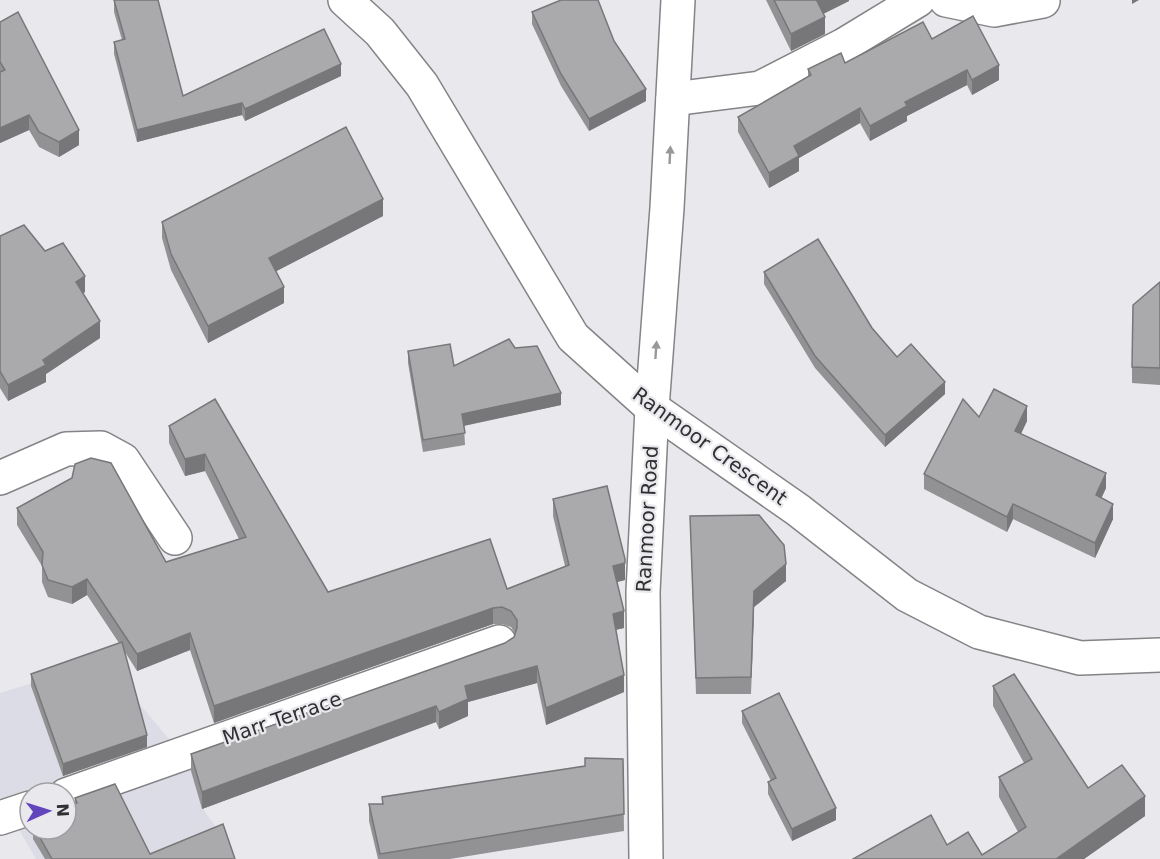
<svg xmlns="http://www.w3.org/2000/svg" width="1160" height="859" font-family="'DejaVu Sans',sans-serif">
  <rect width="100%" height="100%" fill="#e9e9ed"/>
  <path fill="#dcdce6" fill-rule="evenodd" d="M118,656L137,701L190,764L201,806L223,837L230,859H36L0,797V693ZM30,793H66V829H30Z"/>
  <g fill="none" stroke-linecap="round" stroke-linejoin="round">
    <defs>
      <g id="minor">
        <polyline points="345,0 380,32 422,85 573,337 652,408 798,510 907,595 979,632 1080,658 1160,655"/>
        <polyline points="946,0 994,10 1043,1"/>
        <polyline points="673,99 760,88 844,45 918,0"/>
        <polyline points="0,478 66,449 101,448 123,460 175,538"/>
        <polyline points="66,795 499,642"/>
        <polyline points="0,818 30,808"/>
        <polyline points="646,859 643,592 652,408 667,208 678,0"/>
      </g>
    </defs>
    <use href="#minor" stroke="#848487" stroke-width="36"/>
    <use href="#minor" stroke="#fff" stroke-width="33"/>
  </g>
  <g fill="#929295">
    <polygon points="114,0 183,96 341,76 245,121 242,115 137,142 114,54 114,42 122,40 114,12"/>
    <polygon points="766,0 849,0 849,1 823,14 825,34 791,51"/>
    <polygon points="532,12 614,41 646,101 589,131 561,86 532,24"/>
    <polygon points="0,22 79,145 59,157 39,147 29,130 0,143"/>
    <polygon points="932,39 999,80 972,95 967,85 907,116 907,121 870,141 860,123 799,158 799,171 769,188 738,132 738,117 808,77 808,69 845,63"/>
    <polygon points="383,216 276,271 284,303 208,343 171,270 162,238 162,222"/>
    <polygon points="0,236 45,251 85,292 83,293 100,338 46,374 46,382 8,401 0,388"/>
    <polygon points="764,272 872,328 897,357 945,394 885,447 815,368 764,284"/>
    <polygon points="1160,282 1160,385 1132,383 1132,367"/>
    <polygon points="408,351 454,366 561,405 464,426 465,445 423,452 408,363"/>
    <polygon points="215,399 328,592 507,589 565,566 553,516 553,499 625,580 617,582 624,628 616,630 624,692 546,725 537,683 468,702 468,716 439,729 436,722 202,809 191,771 191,754 505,643 514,637 515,634 511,627 502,624 493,624 214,723 190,650 137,671 125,652 147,747 63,776 31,686 31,674 119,643 87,595 72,604 48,597 42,582 42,566 17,525 17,508 166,562 239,539 205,471 185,476 169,443 169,426"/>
    <polygon points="979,417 1027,421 1021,434 1106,488 1101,498 1113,519 1095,558 1013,519 1007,532 924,489 924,474"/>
    <polygon points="690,516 786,581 754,607 751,694 696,694"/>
    <polygon points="993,686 1088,788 1145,816 1084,859 853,859 947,845 982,855 1018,832 999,797 999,777 1024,763 993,706"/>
    <polygon points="742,711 836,820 792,841 768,794 768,782 771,781 742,723"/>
    <polygon points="623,759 624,831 450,859 378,859 369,821 369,804 382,804 382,797 585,766"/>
    <polygon points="75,798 150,854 235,859 45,859 33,839 33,829 66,829 75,804"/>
  </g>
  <g fill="#777779">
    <polygon points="818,0 849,0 849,1 817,17 817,1"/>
    <polygon points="1132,0 1139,0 1132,4"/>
    <polygon points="825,17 825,34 791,51 791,34"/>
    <polygon points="341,64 341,76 245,121 245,109"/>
    <polygon points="999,65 999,80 972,95 972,80"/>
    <polygon points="967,70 967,85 907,116 907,121 870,141 870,126 905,102"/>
    <polygon points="646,89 646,101 589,131 589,119"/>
    <polygon points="242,103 242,115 137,142 137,130"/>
    <polygon points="860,108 860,123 799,158 799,171 769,188 769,173 794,146"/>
    <polygon points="29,115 29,130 0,143 0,128"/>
    <polygon points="79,130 79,145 59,157 59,142"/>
    <polygon points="383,199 383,216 269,275 269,258"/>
    <polygon points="85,276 85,292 76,298 76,282"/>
    <polygon points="284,287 284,303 208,343 208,326"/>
    <polygon points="100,321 100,338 46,374 46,382 8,401 8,385"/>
    <polygon points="945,382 945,394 885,447 885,435"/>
    <polygon points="561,393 561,405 462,426 462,414"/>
    <polygon points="1027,406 1027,421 1015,446 1015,431"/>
    <polygon points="205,454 205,471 185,476 185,459"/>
    <polygon points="1106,473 1106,488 1096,510 1096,495"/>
    <polygon points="1013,504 1013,519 1007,532 1007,517"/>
    <polygon points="1113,504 1113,519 1095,558 1095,543"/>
    <polygon points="625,559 625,580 613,583 613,566"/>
    <polygon points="786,564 786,581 754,607 751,694 754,591"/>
    <polygon points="87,579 87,595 72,604 72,587"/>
    <polygon points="493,608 493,624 214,723 214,706"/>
    <polygon points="624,611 624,628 613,630 613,614"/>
    <polygon points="190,633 190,650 137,671 137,654"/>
    <polygon points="537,666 537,683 468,702 468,716 439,729 439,712 465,686"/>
    <polygon points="624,675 624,692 546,725 546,708"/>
    <polygon points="436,706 436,722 202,809 202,792"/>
    <polygon points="147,735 147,747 63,776 63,764"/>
    <polygon points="1145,796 1145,816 1084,859 1056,859"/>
    <polygon points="836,808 836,820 792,841 792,829"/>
  </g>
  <g fill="#aaaaad" stroke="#777779" stroke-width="1.5">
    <polygon points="114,0 158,0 183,96 324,29 341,64 245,109 242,103 137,130 114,42 125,39"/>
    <polygon points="561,0 598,0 614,41 646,89 589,119 561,74 532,12"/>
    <polygon points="774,0 818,0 817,1 825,17 791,34"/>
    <polygon points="18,12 79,130 59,142 39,132 29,115 0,128 0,72 5,70 0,62 0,22"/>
    <polygon points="973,16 999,65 972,80 967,70 905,102 907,106 870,126 860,108 794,146 799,156 769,173 738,117 811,75 808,69 841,53 845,63 923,22 932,39"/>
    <polygon points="346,127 383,199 269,258 284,287 208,326 171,254 162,222"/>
    <polygon points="24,225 45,251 63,243 85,276 76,282 100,321 43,360 46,365 8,385 0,371 0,236"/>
    <polygon points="818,239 872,328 897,357 911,344 945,382 885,435 815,356 764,272"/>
    <polygon points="1160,282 1160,368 1132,367 1133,305"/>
    <polygon points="509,339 515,348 537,346 561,393 462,414 465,433 423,440 408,351 450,344 454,366"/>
    <polygon points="994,389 1027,406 1015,431 1106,473 1096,495 1113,504 1095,543 1013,504 1007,517 924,474 963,399 979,417"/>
    <polygon points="215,399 328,592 490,539 507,589 569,565 553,499 607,486 625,559 625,563 613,566 624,611 613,614 624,675 546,708 537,666 465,686 468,699 439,712 436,706 202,792 191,754 505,643 514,637 517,628 517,620 511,611 502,607 493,608 214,706 190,633 137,654 87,579 72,587 48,580 42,565 43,552 17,508 72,478 75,464 91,458 111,463 166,562 246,537 205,454 185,459 169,426"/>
    <polygon points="759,515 784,545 786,564 754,591 751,677 696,678 690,516"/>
    <polygon points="122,642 147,735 63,764 31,674"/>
    <polygon points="1014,674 1088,788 1122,765 1145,796 1056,859 853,859 931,815 947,845 968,832 982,855 1026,827 999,777 1032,759 993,686"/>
    <polygon points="779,693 836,808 792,829 768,782 776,778 742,711"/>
    <polygon points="585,758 623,759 624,814 380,854 369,804 383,804 382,797 585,766"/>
    <polygon points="115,784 150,854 223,824 235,859 52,859 35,829 66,829 66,809 77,803 75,798"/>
  </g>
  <defs><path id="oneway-solid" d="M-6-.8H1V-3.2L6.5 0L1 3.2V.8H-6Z" transform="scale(1.5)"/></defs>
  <g fill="#989898">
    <use href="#oneway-solid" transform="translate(670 155) rotate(-87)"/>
    <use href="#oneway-solid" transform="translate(656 350) rotate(-86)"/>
  </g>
  <g text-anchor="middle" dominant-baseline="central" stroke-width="4.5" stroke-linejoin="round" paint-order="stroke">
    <g font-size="20" fill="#303032" stroke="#e9e9ed">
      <text transform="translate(710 446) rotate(36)">Ranmoor Crescent</text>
      <text transform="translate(647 519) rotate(-87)">Ranmoor Road</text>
      <text transform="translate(282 718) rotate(-19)">Marr Terrace</text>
    </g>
  </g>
  <g transform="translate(48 811) rotate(87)"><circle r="28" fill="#e9e9ed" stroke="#9f9fa2" stroke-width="1.5"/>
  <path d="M0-4.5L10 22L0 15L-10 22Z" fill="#6045bd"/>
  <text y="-9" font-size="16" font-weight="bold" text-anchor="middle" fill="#303032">N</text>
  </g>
</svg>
